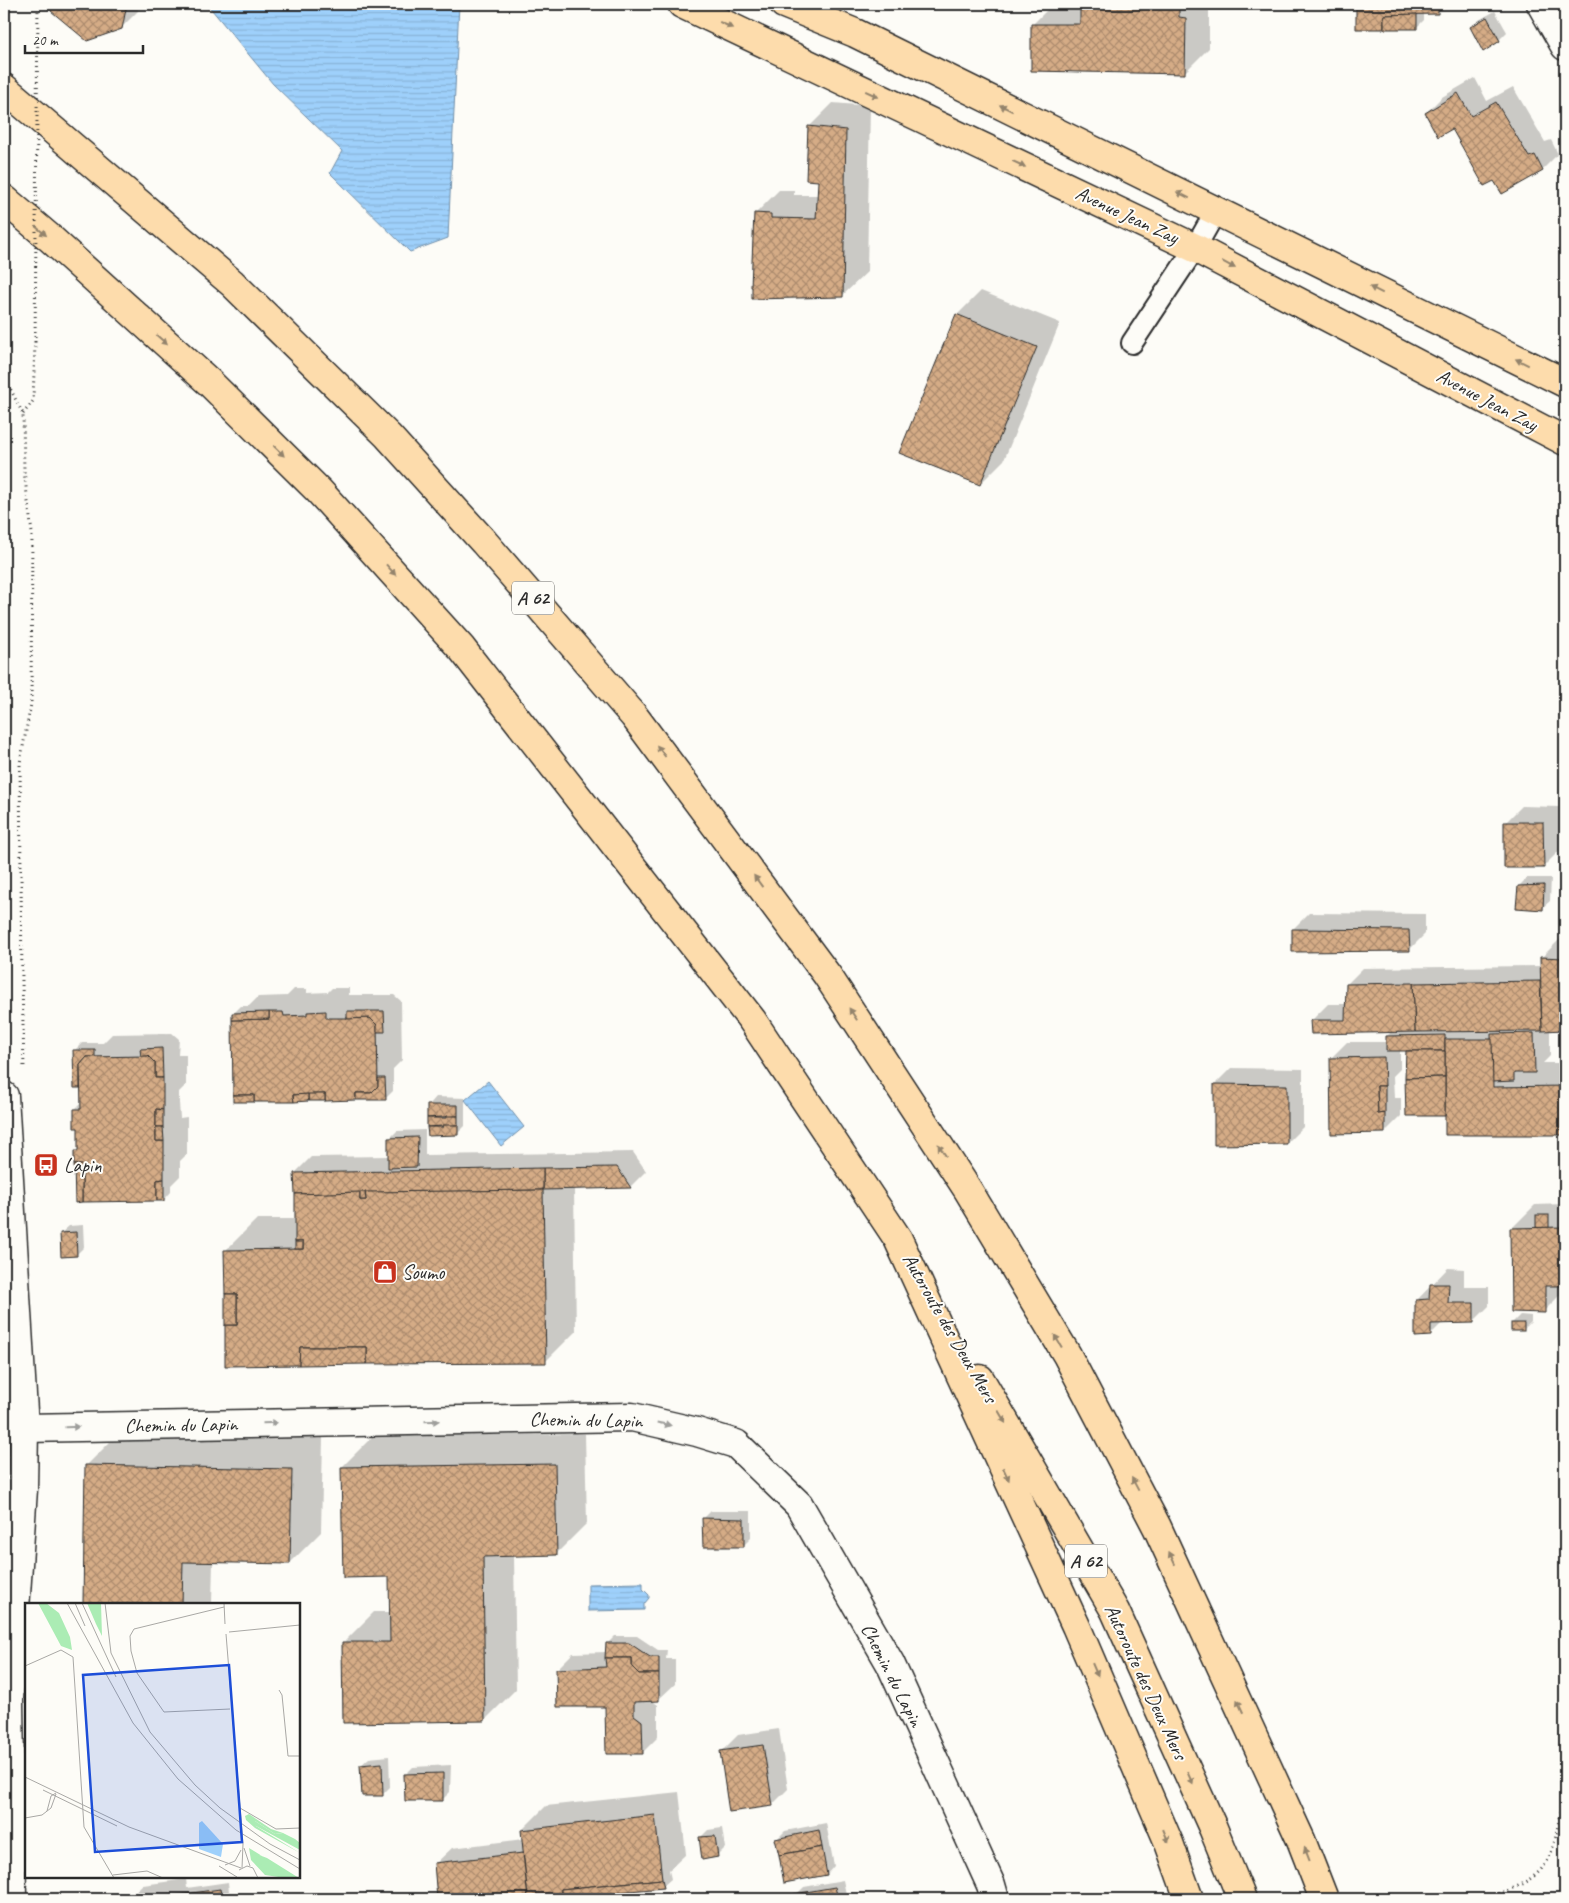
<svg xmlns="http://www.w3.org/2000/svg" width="1569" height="1903" font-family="Caveat,sans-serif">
  <defs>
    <pattern id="water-rules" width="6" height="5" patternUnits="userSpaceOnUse" patternTransform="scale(1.25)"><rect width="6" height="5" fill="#9ed0fb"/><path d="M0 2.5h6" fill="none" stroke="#88b3d7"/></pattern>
    <pattern id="building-cross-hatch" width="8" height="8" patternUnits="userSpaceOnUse" patternTransform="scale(1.25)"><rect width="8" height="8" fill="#d5ac86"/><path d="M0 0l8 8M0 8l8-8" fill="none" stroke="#ad8c6e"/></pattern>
  </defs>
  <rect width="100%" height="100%" fill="#fdfcf7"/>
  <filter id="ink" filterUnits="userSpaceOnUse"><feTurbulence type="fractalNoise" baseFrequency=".02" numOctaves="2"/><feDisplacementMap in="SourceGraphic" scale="10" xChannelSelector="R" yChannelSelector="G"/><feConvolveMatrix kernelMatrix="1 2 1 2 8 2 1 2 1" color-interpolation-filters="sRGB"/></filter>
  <g filter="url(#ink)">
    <g fill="url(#water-rules)" stroke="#708ea8">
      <polygon points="207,4 459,4 448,238 410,252 330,173 342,151 273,84"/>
      <polygon points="488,1081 524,1127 501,1146 465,1100"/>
      <polygon points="643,1583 643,1589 649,1595 649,1598 644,1604 644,1610 588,1611 588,1584"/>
    </g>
    <g fill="#0003">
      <polygon points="53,4 139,4 138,11 121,28 53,10"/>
      <polygon points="1053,4 1209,4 1209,48 1185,72 1033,24"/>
      <polygon points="1357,4 1446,4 1437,13 1424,13 1424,20 1416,28 1357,28"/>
      <polygon points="1495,11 1507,32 1499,40 1484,50 1471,28 1479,20"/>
      <polygon points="1475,78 1487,101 1513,87 1545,142 1551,140 1558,154 1542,170 1495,179 1453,127 1426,113 1442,97"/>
      <polygon points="833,103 870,106 867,272 843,295 755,214 779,190 794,190 794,195 818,195 819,180 809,127"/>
      <polygon points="981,291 1060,323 1004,460 980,484 957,315"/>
      <polygon points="1522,806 1559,807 1559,851 1543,867 1506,822"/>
      <polygon points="1527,878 1551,878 1550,901 1542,908 1519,886"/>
      <polygon points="1309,913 1425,914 1425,934 1409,950 1293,929"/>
      <polygon points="1565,934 1565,1029 1550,1029 1550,1056 1543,1063 1565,1063 1565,1133 1447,1134 1447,1113 1407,1050 1400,1050 1400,1069 1393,1076 1394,1098 1401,1098 1401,1116 1385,1132 1331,1058 1347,1042 1387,1042 1387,1036 1391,1032 1312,1020 1328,1004 1346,1004 1347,984 1363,968 1542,966 1541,958"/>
      <polygon points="332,988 349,988 349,995 394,995 401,1001 402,1060 393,1069 393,1091 385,1099 233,1014 241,1006 249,1006 258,997 287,996 294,989 307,989 307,993 328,992"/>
      <polygon points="172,1033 179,1039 178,1055 186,1055 186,1085 179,1092 179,1102 180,1118 187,1117 187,1154 180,1161 180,1176 171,1185 171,1192 164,1200 76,1152 79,1149 79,1127 75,1109 82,1102 82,1084 80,1086 74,1051 82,1043 103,1043 112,1034"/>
      <polygon points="1231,1068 1303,1069 1303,1127 1287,1143 1215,1084"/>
      <polygon points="436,1097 465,1098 465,1126 457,1134 429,1135 429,1105"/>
      <polygon points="425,1130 425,1155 633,1152 646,1171 630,1187 574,1188 576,1331 545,1362 226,1250 257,1219 296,1219 295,1173 311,1157 389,1156 389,1139 397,1131"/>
      <polygon points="1565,1204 1565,1290 1544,1311 1511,1229 1535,1205"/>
      <polygon points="83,1225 84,1247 76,1255 61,1233 69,1226"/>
      <polygon points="1448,1268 1464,1269 1464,1287 1489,1287 1489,1306 1473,1322 1443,1322 1430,1335 1417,1300"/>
      <polygon points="1520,1315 1531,1316 1531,1322 1523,1330 1512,1323"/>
      <polygon points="118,1434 323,1438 321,1532 290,1563 213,1561 212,1604 84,1604 87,1465"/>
      <polygon points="585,1434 587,1523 556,1554 514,1555 516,1689 485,1720 343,1643 374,1612 391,1612 390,1576 342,1467 373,1436"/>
      <polygon points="711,1511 751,1511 751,1538 743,1546 703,1519"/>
      <polygon points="615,1636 637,1636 658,1650 667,1650 666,1659 675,1659 675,1684 658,1700 651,1700 658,1705 658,1737 642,1753 607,1706 557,1669 573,1653 607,1652 607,1644"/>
      <polygon points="779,1729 788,1789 772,1805 722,1751 738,1735"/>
      <polygon points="389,1756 390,1787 382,1795 361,1765 369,1758"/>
      <polygon points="451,1765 450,1792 442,1800 406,1774 413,1767"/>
      <polygon points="679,1792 686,1854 669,1870 671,1879 663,1886 623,1890 617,1897 593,1899 438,1899 435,1864 452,1848 523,1839 522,1830 546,1806"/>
      <polygon points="826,1823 834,1866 827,1874 777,1839 785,1831"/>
      <polygon points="722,1828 725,1848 717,1856 700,1838 708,1830"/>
      <polygon points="186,1879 187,1888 228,1882 229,1892 223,1899 128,1899 143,1885"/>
      <polygon points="843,1880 846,1894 841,1899 797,1899 796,1895 804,1887"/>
    </g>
    <g fill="url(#building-cross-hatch)" stroke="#2b2b2b">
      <polygon points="52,4 127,4 122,29 87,41 51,11"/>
      <polygon points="1080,4 1179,4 1179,17 1186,18 1185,74 1031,71 1031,24 1080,24"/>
      <polygon points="1356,4 1438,4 1438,14 1384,15 1384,29 1356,29"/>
      <polygon points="1417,14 1417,29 1384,29 1384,15"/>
      <polygon points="1487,17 1500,41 1483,52 1470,27"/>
      <polygon points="1458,93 1471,116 1496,102 1529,157 1535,155 1543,171 1502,194 1494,181 1484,186 1452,129 1438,137 1425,113"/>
      <polygon points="808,126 846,130 843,297 752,299 752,287 751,287 754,213 771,214 771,218 816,219 818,181 806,180"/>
      <polygon points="956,314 1037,347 980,485 899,453"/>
      <polygon points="1504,822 1543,822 1544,868 1504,868"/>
      <polygon points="1544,885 1543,910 1516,908 1518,886"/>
      <polygon points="1292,929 1409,930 1410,951 1292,952"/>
      <polygon points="1540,957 1565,958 1565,1030 1542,1031"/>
      <polygon points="1540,981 1542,1031 1415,1032 1413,983"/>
      <polygon points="1413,983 1415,1032 1311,1034 1310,1020 1345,1020 1346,984"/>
      <polygon points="326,1011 326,1018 370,1018 377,1025 378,1086 371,1093 356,1093 356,1100 325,1101 325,1094 293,1095 294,1102 254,1102 254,1095 233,1095 232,1020 269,1019 269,1012 283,1012 284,1016 307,1015 307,1012"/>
      <polygon points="347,1011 384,1011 385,1032 377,1032 377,1025 370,1018 347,1019"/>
      <polygon points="269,1012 269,1019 232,1020 232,1013"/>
      <polygon points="1534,1033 1535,1073 1514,1073 1514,1081 1492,1082 1491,1034"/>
      <polygon points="1445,1035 1445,1051 1386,1051 1386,1036"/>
      <polygon points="1445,1039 1492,1039 1493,1087 1565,1086 1565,1135 1445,1135"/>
      <polygon points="162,1048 163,1078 155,1078 155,1063 148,1056 141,1057 140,1049"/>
      <polygon points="73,1050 95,1050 95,1057 87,1057 80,1065 80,1088 74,1088"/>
      <polygon points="1406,1051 1445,1051 1445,1077 1405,1078"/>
      <polygon points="148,1056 155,1063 155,1078 163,1078 163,1110 156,1109 156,1141 164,1141 164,1179 157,1180 157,1201 82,1202 82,1165 74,1165 74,1151 78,1151 78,1128 74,1128 74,1109 81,1109 80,1065 87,1057"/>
      <polygon points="1384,1057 1385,1086 1377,1086 1378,1114 1385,1113 1385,1133 1331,1134 1330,1058"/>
      <polygon points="1445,1077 1445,1116 1406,1116 1405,1078"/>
      <polygon points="378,1078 385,1078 386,1100 356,1100 356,1093 371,1093 378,1086"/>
      <polygon points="1214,1084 1287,1085 1287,1144 1214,1145"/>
      <polygon points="1377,1086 1385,1086 1385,1113 1378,1114"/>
      <rect x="308" y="1094" width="17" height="7"/>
      <polygon points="308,1094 308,1101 294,1102 293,1095"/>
      <rect x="233" y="1095" width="21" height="7"/>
      <polygon points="427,1105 458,1105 458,1116 427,1118"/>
      <polygon points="156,1109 163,1110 163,1127 156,1127"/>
      <polygon points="447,1116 458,1116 458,1125 427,1127 427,1118 447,1118"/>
      <polygon points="443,1125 458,1125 458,1135 428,1136 427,1127 443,1127"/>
      <polygon points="156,1127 163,1127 164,1141 156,1141"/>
      <polygon points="418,1137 417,1167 388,1168 388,1138"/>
      <polygon points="74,1165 82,1165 82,1202 75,1203"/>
      <polygon points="617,1167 631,1188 543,1190 543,1168"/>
      <polygon points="543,1168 543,1190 295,1194 294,1173"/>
      <polygon points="164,1179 164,1201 157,1201 157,1180"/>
      <polygon points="543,1190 546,1363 367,1364 367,1347 300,1347 299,1365 225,1366 225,1325 237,1325 237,1294 225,1294 224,1250 303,1249 303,1242 295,1242 295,1194 360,1192 360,1200 366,1200 365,1192"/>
      <polygon points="360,1192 365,1192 366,1200 360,1200"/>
      <rect x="1536" y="1215" width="13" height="13"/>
      <polygon points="1565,1227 1565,1286 1545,1286 1545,1313 1511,1312 1510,1228"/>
      <polygon points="76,1232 77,1256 61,1257 60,1233"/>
      <rect x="295" y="1242" width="8" height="7"/>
      <polygon points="1430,1284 1449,1284 1448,1303 1474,1303 1474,1323 1431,1324 1431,1336 1415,1337 1415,1300 1429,1299"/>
      <rect x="225" y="1294" width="12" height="31"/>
      <rect x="1511" y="1323" width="13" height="8"/>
      <polygon points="300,1347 367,1347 367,1364 299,1365"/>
      <polygon points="555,1464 557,1555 483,1557 485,1721 343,1723 342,1642 390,1642 389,1577 343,1578 341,1467"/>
      <polygon points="85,1465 292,1469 290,1564 183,1562 182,1604 83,1604"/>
      <polygon points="702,1518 744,1519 744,1547 703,1547"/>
      <polygon points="606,1643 629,1643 650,1657 659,1657 659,1674 639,1674 632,1667 632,1658 605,1658"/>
      <polygon points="605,1658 632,1658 632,1667 639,1674 659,1674 659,1701 634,1702 634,1715 642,1721 643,1754 606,1754 605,1707 557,1707 556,1669 606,1667"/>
      <polygon points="763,1745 773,1806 729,1812 720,1751"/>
      <polygon points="382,1763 383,1796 362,1796 360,1765"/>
      <polygon points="443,1773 443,1801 405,1801 404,1774"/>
      <polygon points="655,1815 662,1879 561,1889 561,1899 528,1899 521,1830"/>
      <polygon points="819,1830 822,1847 779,1855 775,1839"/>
      <polygon points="715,1836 718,1857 702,1860 699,1837"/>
      <polygon points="822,1847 827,1875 784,1883 779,1855"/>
      <polygon points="523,1853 528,1899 437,1899 434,1863"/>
      <polygon points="662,1879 664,1888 617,1892 617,1898 561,1899 561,1889"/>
      <polygon points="835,1887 838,1899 796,1899 794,1894"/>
      <polygon points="220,1889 222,1899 171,1899 171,1896"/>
      <polygon points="170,1894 171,1899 134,1899"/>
    </g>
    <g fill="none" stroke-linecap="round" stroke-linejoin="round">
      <defs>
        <polyline id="lane" points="1132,343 1195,248 1216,211"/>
        <g id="street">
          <polyline points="1541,4 1565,46"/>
          <polyline points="24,1428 632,1417 697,1432 736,1444 799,1505 890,1663 991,1885 995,1899"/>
        </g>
        <polyline id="secondary" points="4,1096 24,1428 23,1489 9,1700 12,1899"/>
        <g id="primary">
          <polyline points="682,4 1195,248 1565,441"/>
          <polyline points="784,4 855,33 1565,383"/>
        </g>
        <g id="highway">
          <polyline points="4,88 232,283 388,436 484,542 634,716 827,975 968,1190 1067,1355 1157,1527 1301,1840 1324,1899"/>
          <polyline points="4,199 51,239 209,382 319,491 462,649 752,1020 898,1239 1076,1626 1169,1843 1189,1899"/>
          <polyline points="980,1379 1115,1611 1213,1828 1242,1899"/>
        </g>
      </defs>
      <use href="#lane" stroke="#2b2b2b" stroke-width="24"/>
      <use href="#street" stroke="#2b2b2b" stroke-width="31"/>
      <use href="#secondary" stroke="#2b2b2b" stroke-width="31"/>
      <use href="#primary" stroke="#2b2b2b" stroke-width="31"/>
      <use href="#highway" stroke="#2b2b2b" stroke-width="31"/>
      <g stroke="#2b2b2b" stroke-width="3" stroke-dasharray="1 4" stroke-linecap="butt">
        <polyline points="4,376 23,414 24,471 32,533 31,704 20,763 22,982 24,1068"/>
        <polyline points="23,414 33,401 35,342"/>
        <path d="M1484,1899C1504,1891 1531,1884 1544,1866C1564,1839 1563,1762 1565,1727"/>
      </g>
      <use href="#lane" stroke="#fdfcf7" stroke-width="20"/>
      <use href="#street" stroke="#fdfcf7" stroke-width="28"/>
      <use href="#secondary" stroke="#fdfcf7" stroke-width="28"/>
      <use href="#primary" stroke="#fddcac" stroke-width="28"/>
      <use href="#highway" stroke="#fddcac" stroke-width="28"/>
      <polyline stroke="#2b2b2b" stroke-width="3" stroke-dasharray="1 4" stroke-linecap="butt" points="35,342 38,4"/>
    </g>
    <defs><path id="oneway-solid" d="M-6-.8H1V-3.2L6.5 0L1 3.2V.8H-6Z" transform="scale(1.25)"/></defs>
    <g fill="#94846c">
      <use href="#oneway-solid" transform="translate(726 25) rotate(25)"/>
      <use href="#oneway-solid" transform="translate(872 94) rotate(25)"/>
      <use href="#oneway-solid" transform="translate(1006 108) rotate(-154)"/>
      <use href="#oneway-solid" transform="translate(1019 164) rotate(25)"/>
      <use href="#oneway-solid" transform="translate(1183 195) rotate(-154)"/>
      <use href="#oneway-solid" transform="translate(41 231) rotate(40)"/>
      <use href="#oneway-solid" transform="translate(1229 265) rotate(28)"/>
      <use href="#oneway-solid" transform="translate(1376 290) rotate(-154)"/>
      <use href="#oneway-solid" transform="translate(162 340) rotate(42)"/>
      <use href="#oneway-solid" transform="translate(1522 362) rotate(-154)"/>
      <use href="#oneway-solid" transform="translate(279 451) rotate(44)"/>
      <use href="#oneway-solid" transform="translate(391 570) rotate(48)"/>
      <use href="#oneway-solid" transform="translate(661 751) rotate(-127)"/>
      <use href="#oneway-solid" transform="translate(758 881) rotate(-126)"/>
      <use href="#oneway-solid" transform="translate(853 1014) rotate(-123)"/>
      <use href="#oneway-solid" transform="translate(942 1150) rotate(-123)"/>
      <use href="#oneway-solid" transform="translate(1058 1341) rotate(-121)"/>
      <use href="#oneway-solid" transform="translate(1002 1417) rotate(60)"/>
      <use href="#oneway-solid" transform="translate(1006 1474) rotate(65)"/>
      <use href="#oneway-solid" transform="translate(1135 1484) rotate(-118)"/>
      <use href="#oneway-solid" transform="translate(1172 1558) rotate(-115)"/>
      <use href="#oneway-solid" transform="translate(1095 1670) rotate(67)"/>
      <use href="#oneway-solid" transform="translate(1240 1706) rotate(-115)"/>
      <use href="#oneway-solid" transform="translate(1190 1778) rotate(66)"/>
      <use href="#oneway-solid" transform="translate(1166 1836) rotate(67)"/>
      <use href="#oneway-solid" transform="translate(1307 1854) rotate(-111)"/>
    </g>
    <g fill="#9e9e9b">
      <use href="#oneway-solid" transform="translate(432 1421) rotate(-1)"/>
      <use href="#oneway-solid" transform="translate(270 1423) rotate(-1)"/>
      <use href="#oneway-solid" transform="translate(664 1424) rotate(12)"/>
      <use href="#oneway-solid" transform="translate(72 1427) rotate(-1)"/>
    </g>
  </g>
  <defs>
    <symbol id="bus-square" viewBox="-11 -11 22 22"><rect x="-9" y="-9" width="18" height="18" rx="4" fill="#c8321e" stroke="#fdfcf7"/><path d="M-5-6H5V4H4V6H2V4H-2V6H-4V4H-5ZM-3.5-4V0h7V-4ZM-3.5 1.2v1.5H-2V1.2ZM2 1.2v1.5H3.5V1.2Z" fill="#fff"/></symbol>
    <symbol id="shop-square" viewBox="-11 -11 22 22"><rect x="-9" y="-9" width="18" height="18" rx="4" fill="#c8321e" stroke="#fdfcf7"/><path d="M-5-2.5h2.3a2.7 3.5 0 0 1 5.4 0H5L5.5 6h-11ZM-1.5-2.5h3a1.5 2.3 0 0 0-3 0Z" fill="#fff"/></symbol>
  </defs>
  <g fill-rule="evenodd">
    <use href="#bus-square" x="32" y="1151" width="28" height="28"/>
    <use href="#shop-square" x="371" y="1258" width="28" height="28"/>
  </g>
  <g text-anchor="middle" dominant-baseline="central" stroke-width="4" stroke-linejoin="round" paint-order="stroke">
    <g fill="#fdfcf7" stroke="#6a6a68" stroke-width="1">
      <rect x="512" y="581.5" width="42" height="33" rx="4"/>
      <rect x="1065" y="1544.5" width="42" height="33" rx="4"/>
    </g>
    <g font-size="19" font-weight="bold" fill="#2b2b2b">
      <text x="533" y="598">A 62</text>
      <text x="1086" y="1561">A 62</text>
    </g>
    <g font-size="20" fill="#2b2b2b" stroke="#fdfcf7">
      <text transform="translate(1127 215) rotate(25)">Avenue Jean Zay</text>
      <text transform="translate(1487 400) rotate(28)">Avenue Jean Zay</text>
      <text transform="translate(950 1328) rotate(60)">Autoroute des Deux Mers</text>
      <text transform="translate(586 1420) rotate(1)">Chemin du Lapin</text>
      <text transform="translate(181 1425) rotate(-1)">Chemin du Lapin</text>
      <text transform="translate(892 1675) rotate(63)">Chemin du Lapin</text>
      <text transform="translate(1146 1682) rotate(65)">Autoroute des Deux Mers</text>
    </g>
    <g font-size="20" fill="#2b2b2b" stroke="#fdfcf7" text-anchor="start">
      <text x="64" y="1165">Lapin</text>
      <text x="402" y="1272">Soumo</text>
    </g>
  </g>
  <g transform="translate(25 1603)">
    <rect width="275" height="275" fill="#fdfcf7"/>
    <path d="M13,0H21L34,10L45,34L47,47L36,43ZM62,0H76L77,33L71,21ZM224,211L246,226L258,230L250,231L230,218L231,223L275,250L230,225L221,217L220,213ZM224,245L237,253L234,252L260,275L240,272L226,257Z" fill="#abecb4"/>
    <path d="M230,218L250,231L258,230L270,236L275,240V247L231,223L227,219ZM234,252L242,255L274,275H260L229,258Z" fill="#abecb4"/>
    <path d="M177,218L198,241L196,254L174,246V220Z" fill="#9ed0fb"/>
    <path fill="none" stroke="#a9a8a5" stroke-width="1" d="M42,0L108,120L153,176L211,227L275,266M50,0L60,23M57,0L91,74M80,0L86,50L125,129L170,182L195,205L245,241L275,257M199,0L200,21M199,4L109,26L105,33L106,48L112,70L139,109L205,106M204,29L275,22M201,31L218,241L217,265M0,63L36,47L48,54L59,224L89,275M254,87L257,92L263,153H275M0,174L104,224L216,265M18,187L92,223M215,205L251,226L275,225M22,208L26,193L31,190M0,215L17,212L26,205L31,191M219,245L225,263M200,262L210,258L216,247M194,263L212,274M214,267L222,263L228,265L233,275M88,272L122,268L138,275"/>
    <path fill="#1d4ed8" fill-opacity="0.15" stroke="#1d4ed8" stroke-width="2.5" d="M204,62L217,239L70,249L58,72Z"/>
    <rect width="275" height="275" fill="none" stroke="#2b2b2b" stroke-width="2.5"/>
  </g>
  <rect width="1569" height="1903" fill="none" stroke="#fdfcf7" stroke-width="20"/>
  <rect x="10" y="10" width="1549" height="1883" fill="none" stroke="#2b2b2b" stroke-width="2" filter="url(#ink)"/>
  <path d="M25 45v8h118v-8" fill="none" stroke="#2b2b2b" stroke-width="2.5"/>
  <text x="32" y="45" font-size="15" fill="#2b2b2b" stroke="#fdfcf7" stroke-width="4" paint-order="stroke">20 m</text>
</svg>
